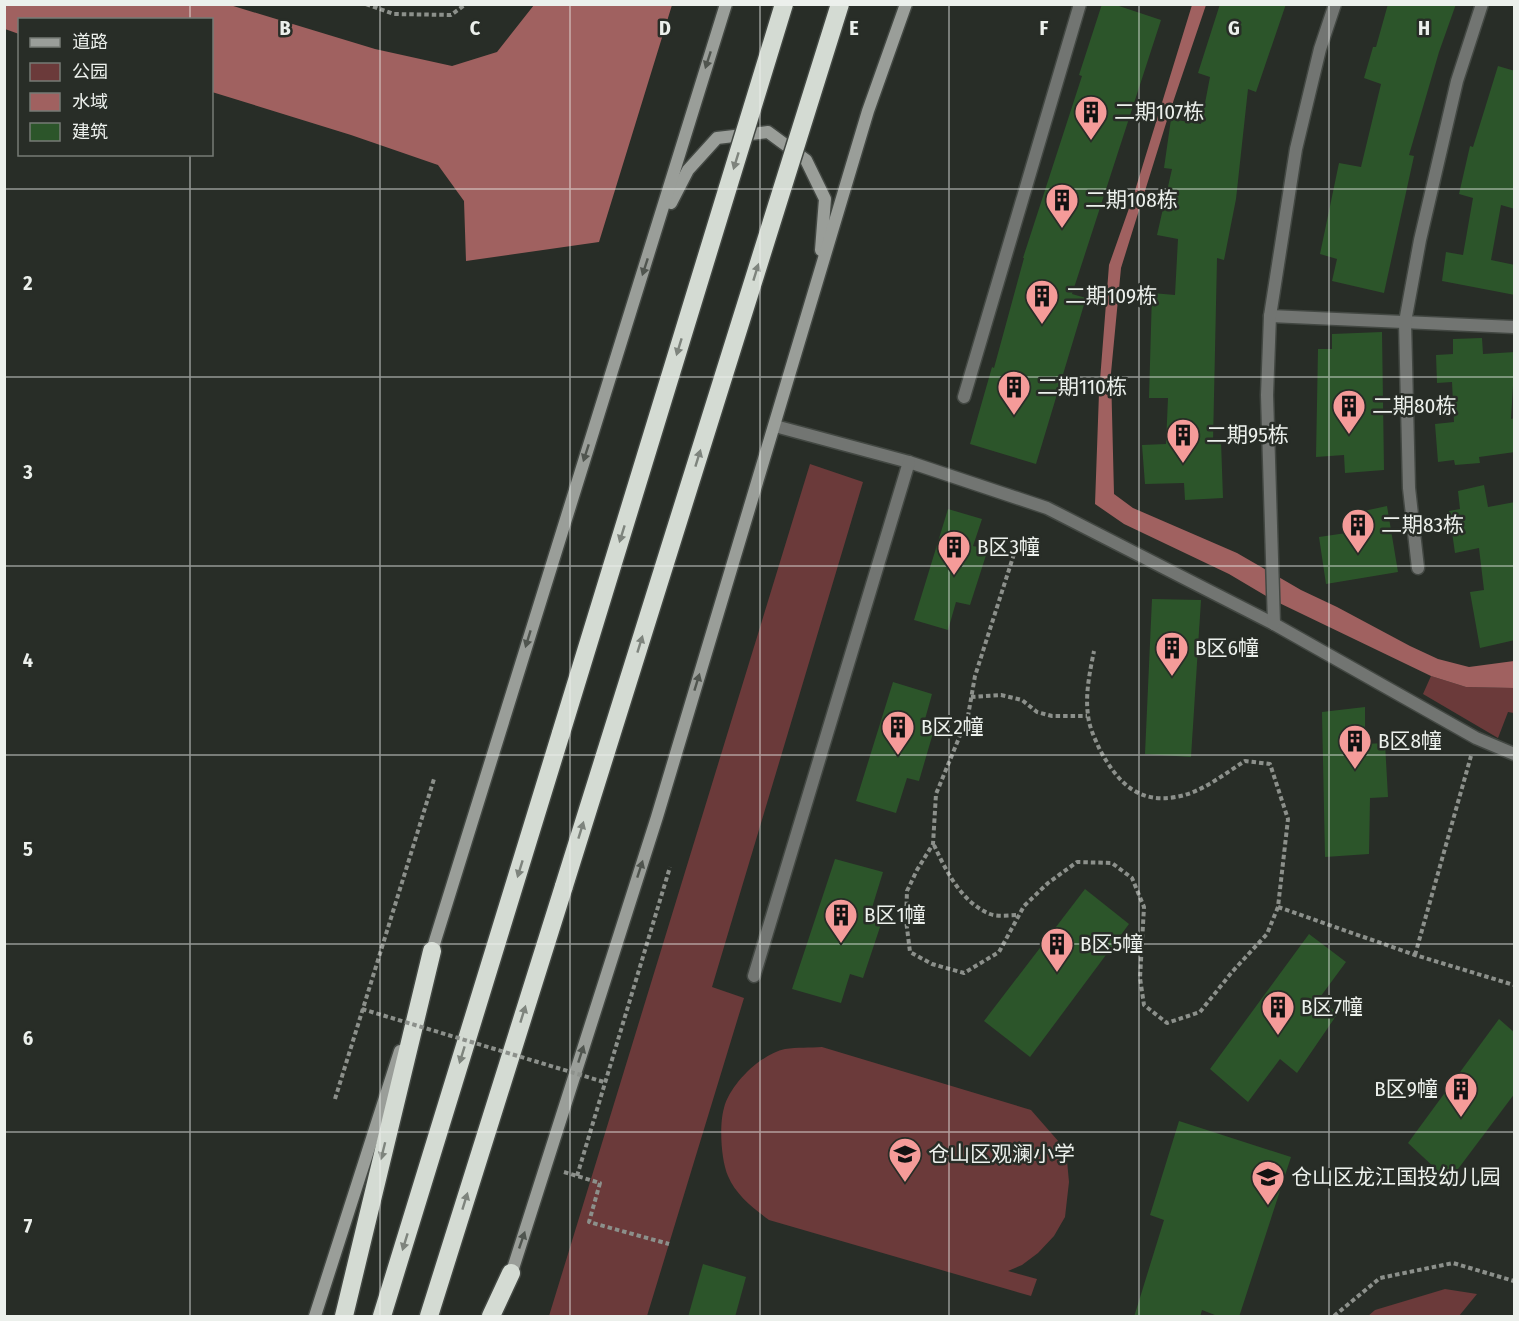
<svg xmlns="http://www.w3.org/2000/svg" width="1519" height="1321" font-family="'Fira Sans Condensed','Noto Sans SC',sans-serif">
  <rect width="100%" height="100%" fill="#282d27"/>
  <g fill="#6b3a3a">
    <polygon points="810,464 863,482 712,987 744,998 647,1316 549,1316"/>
    <polygon points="1431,676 1466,687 1514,688 1514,713 1508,712 1498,738 1423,694"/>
    <path d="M822,1047L1031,1110L1066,1150L1069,1182L1065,1217L1054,1236L1038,1253L1022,1265L1008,1271L1037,1279L1031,1296L769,1220C753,1208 736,1195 728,1176C721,1160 719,1125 724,1108C730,1084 761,1054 785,1049C797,1047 810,1048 822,1047Z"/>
    <polygon points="1445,1289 1477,1294 1459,1316 1368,1316 1375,1310"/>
  </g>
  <g fill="#a06160">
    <polygon points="4,5 230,5 375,49 452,66 497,52 534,5 672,5 599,242 466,261 464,201 438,165 351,135 212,92 212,20 20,20 19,34 5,29"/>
    <polygon points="1192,5 1206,5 1168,117 1121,268 1111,373 1114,494 1133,508 1237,553 1301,590 1337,607 1410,646 1438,659 1469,667 1514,661 1514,688 1466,687 1431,676 1273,600 1229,574 1124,524 1095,504 1099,393 1109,265 1133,197"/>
  </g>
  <g fill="#2c552a">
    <polygon points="1102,4 1113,4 1161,20 1072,294 1086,298 1036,464 970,444 992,367 994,368 1024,258 1023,258 1082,76 1079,75"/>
    <polygon points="1220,4 1286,4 1256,92 1248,89 1236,199 1224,260 1217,258 1213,442 1221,441 1223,498 1185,500 1184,483 1145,484 1142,445 1166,444 1168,398 1149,398 1152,293 1175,295 1178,239 1157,235 1172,169 1164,168 1171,119 1201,124 1210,77 1198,73"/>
    <polygon points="1388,4 1456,4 1439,52 1409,155 1414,156 1384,293 1332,281 1337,259 1320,254 1339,163 1361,167 1381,84 1364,78 1373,47 1376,47"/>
    <polygon points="1498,66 1515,71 1515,209 1501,205 1491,260 1515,265 1515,295 1442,281 1446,252 1463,255 1473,198 1459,194 1470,146 1473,147"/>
    <polygon points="1382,332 1384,470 1345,473 1344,455 1316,457 1318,349 1332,349 1332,334"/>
    <polygon points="1482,338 1483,354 1515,352 1511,419 1515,418 1515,452 1479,457 1480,463 1455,465 1454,460 1438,462 1435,424 1454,422 1452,382 1437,383 1436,355 1453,354 1453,339"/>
    <polygon points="1484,485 1488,507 1515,502 1515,640 1480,648 1470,592 1484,590 1479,548 1455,553 1449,511 1460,509 1458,491"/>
    <polygon points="1387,506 1398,572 1326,584 1319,537 1353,532 1350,514"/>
    <polygon points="948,509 982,519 973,546 988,549 970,605 956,602 948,630 914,620"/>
    <polygon points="1152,599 1201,600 1191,757 1145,754"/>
    <polygon points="893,682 932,694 922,730 933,733 919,781 907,778 896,813 856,801"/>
    <polygon points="1365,707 1365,744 1385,743 1388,797 1370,798 1369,854 1325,857 1322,712"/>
    <polygon points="835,859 883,872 871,911 884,915 863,978 850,974 841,1003 792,989"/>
    <polygon points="1085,889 1129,924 1030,1057 984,1021"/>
    <polygon points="1309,934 1346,962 1318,1000 1338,1013 1297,1073 1280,1059 1248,1102 1210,1069"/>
    <polygon points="1499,1019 1515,1033 1515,1093 1449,1181 1408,1143"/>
    <polygon points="1179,1121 1291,1157 1239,1317 1220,1317 1202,1310 1200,1317 1134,1317 1164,1220 1150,1215"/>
    <polygon points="703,1264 746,1277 735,1317 688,1317"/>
  </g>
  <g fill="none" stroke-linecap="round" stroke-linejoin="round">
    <defs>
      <g id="street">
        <polyline points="1270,316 1514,327"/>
        <polyline points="964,397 1080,4"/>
        <polyline points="775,426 909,462 1047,508 1274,624 1476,738 1514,754"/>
        <polyline points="1418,568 1409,488 1405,322 1420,240 1457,81 1482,4"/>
        <polyline points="1274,624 1267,395 1270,316 1296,149 1320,49 1335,4"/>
        <polyline points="754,976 909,462"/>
      </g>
      <g id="secondary">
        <polyline points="671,203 688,170 717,138 768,132 806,160 825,199 821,250"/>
        <polyline points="430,957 726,4"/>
        <polyline points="509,1281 657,817 868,111 906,4"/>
        <polyline points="315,1316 400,1051"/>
      </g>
      <g id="highway">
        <polyline points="344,1316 432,951"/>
        <polyline points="382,1316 561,733"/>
        <polyline points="429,1316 564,886"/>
        <polyline points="491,1316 511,1273"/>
      </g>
    </defs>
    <use href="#street" stroke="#434843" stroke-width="15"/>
    <use href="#secondary" stroke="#434843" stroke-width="15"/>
    <use href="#highway" stroke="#434843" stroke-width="21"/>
    <g stroke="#8c908b" stroke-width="4" stroke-dasharray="4.5 3" stroke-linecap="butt">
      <polyline points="366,4 394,14 451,15 466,4"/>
      <path d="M1014,554L975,676L968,716L936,794L933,844L917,870L907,891L906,920L910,952L932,964L964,973L999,952L1024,906L1048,883L1077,862L1112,863L1132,878L1144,907L1140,978L1144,1005L1167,1023L1200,1012L1232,972L1267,934L1278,907L1288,819L1270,764L1245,761C1224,774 1201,793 1176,797C1137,804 1117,781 1100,750C1095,739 1089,727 1088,715C1085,694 1090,671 1094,651"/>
      <polyline points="971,697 1001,695 1022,700 1037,712 1052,716 1087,716"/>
      <path d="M934,845C946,871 962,903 990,914C998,917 1010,915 1019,915"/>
      <polyline points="1278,907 1415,955 1514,985"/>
      <polyline points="1415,955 1471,756"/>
      <polyline points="335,1099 434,779"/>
      <polyline points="564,1172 600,1183 589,1222 669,1244"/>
      <polyline points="577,1176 670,867"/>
      <polyline points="1334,1316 1380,1278 1453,1263 1514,1281"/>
    </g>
    <use href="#street" stroke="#727572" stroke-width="12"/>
    <use href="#secondary" stroke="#9a9e99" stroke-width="12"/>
    <use href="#highway" stroke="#d4dbd3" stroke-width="18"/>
    <defs>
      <g id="highway-bridge">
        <polyline points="561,733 784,4"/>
        <polyline points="564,886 840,4"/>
      </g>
    </defs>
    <use href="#highway-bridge" stroke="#434843" stroke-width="21" stroke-linecap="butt"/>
    <polyline stroke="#8c908b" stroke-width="4" stroke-dasharray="4.5 3" stroke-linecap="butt" points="362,1009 604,1082"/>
    <use href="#highway-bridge" stroke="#d4dbd3" stroke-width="18"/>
  </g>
  <defs><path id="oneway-solid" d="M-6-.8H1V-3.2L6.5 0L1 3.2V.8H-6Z" transform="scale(1.5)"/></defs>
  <g fill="#50554f">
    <use href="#oneway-solid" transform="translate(708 60) rotate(108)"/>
    <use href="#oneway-solid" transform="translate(645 267) rotate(108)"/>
    <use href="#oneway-solid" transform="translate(586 453) rotate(108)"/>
    <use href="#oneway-solid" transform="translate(528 639) rotate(107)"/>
    <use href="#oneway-solid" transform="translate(697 682) rotate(-73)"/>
    <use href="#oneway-solid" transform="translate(640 869) rotate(-72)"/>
    <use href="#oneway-solid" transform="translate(581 1054) rotate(-72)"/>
    <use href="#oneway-solid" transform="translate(522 1240) rotate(-71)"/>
  </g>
  <g fill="#7e847d">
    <use href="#oneway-solid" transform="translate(736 161) rotate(107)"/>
    <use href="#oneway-solid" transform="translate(756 272) rotate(-73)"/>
    <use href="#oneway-solid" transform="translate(679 347) rotate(107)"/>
    <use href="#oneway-solid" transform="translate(698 458) rotate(-73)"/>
    <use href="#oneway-solid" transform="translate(622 534) rotate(107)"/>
    <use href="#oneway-solid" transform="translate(640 644) rotate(-73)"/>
    <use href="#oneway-solid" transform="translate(581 830) rotate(-73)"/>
    <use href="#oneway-solid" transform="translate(520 869) rotate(107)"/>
    <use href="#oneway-solid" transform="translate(523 1014) rotate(-73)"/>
    <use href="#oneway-solid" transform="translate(462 1055) rotate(107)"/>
    <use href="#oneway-solid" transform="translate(383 1151) rotate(104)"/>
    <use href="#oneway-solid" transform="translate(465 1201) rotate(-73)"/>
    <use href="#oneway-solid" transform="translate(405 1242) rotate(107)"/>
  </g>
  <path fill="none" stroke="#ecf0ec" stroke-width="1.5" stroke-opacity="0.55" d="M190,4V20M380,4V1316M570,4V1316M760,4V1316M949,4V1316M1139,4V1316M1329,4V1316M190,154V1316M4,189H1514M4,377H1514M4,566H1514M4,755H1514M4,944H1514M4,1132H1514"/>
  <defs>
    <symbol id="building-pin" viewBox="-11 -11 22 30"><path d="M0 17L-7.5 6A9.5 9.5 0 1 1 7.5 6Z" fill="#f59b99" stroke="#282d27"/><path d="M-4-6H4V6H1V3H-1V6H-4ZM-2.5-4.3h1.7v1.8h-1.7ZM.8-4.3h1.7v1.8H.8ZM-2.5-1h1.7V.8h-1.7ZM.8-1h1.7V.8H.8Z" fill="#111"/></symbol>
    <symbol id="school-pin" viewBox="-11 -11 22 30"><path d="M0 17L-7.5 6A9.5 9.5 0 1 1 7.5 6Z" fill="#f59b99" stroke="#282d27"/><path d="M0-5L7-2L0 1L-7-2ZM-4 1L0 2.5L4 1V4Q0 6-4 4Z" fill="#111"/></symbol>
  </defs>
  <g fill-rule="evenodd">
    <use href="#building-pin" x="1072" y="93" width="38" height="52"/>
    <use href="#building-pin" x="1043" y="181" width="38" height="52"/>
    <use href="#building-pin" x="1023" y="277" width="38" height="52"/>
    <use href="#building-pin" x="995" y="368" width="38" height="52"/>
    <use href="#building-pin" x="1330" y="387" width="38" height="52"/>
    <use href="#building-pin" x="1164" y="416" width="38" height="52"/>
    <use href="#building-pin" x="1339" y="506" width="38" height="52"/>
    <use href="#building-pin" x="935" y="528" width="38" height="52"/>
    <use href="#building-pin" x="1153" y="629" width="38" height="52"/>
    <use href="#building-pin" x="879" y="708" width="38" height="52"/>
    <use href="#building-pin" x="1336" y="722" width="38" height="52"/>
    <use href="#building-pin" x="822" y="896" width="38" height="52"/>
    <use href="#building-pin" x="1038" y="925" width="38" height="52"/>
    <use href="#building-pin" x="1259" y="988" width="38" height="52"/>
    <use href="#building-pin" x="1442" y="1070" width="38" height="52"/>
    <use href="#school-pin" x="886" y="1135" width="38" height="52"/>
    <use href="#school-pin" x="1249" y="1158" width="38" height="52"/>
  </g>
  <g text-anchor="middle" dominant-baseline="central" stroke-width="5" stroke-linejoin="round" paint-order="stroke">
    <g font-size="21" fill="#ecf0ec" stroke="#282d27" text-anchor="start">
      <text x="1114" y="112">二期107栋</text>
      <text x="1085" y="200">二期108栋</text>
      <text x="1065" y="296">二期109栋</text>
      <text x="1037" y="387">二期110栋</text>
      <text x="1372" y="406">二期80栋</text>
      <text x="1206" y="435">二期95栋</text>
      <text x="1381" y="525">二期83栋</text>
      <text x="977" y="547">B区3幢</text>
      <text x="1195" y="648">B区6幢</text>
      <text x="921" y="727">B区2幢</text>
      <text x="1378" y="741">B区8幢</text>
      <text x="864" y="915">B区1幢</text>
      <text x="1080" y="944">B区5幢</text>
      <text x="1301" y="1007">B区7幢</text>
      <text x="1438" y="1089" text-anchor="end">B区9幢</text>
      <text x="928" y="1154">仓山区观澜小学</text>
      <text x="1291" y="1177">仓山区龙江国投幼儿园</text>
    </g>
  </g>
  <g font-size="20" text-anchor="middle" font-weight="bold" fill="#ecf0ec" stroke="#282d27" stroke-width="5" stroke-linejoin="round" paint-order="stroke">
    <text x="285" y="35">B</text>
    <text x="475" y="35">C</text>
    <text x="665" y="35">D</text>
    <text x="854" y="35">E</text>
    <text x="1044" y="35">F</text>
    <text x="1234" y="35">G</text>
    <text x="1424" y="35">H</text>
    <text x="28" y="290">2</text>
    <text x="28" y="479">3</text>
    <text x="28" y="667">4</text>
    <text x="28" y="856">5</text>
    <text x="28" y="1045">6</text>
    <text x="28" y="1233">7</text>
  </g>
  <rect width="1519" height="1321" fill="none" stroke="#ecf0ec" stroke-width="12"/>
  <rect x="18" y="18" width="195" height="138" fill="#282d27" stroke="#767b76" stroke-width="1.5"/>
  <rect x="30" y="38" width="30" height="9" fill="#9a9e99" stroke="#767b76" stroke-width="1.5"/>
  <text x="72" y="48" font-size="18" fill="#ecf0ec">道路</text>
  <rect x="30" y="63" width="30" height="18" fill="#6b3a3a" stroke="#767b76" stroke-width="1.5"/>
  <text x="72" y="78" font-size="18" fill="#ecf0ec">公园</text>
  <rect x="30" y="93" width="30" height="18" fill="#a06160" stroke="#767b76" stroke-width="1.5"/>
  <text x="72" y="108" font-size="18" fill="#ecf0ec">水域</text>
  <rect x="30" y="123" width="30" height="18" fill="#2c552a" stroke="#767b76" stroke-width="1.5"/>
  <text x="72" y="138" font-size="18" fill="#ecf0ec">建筑</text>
</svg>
